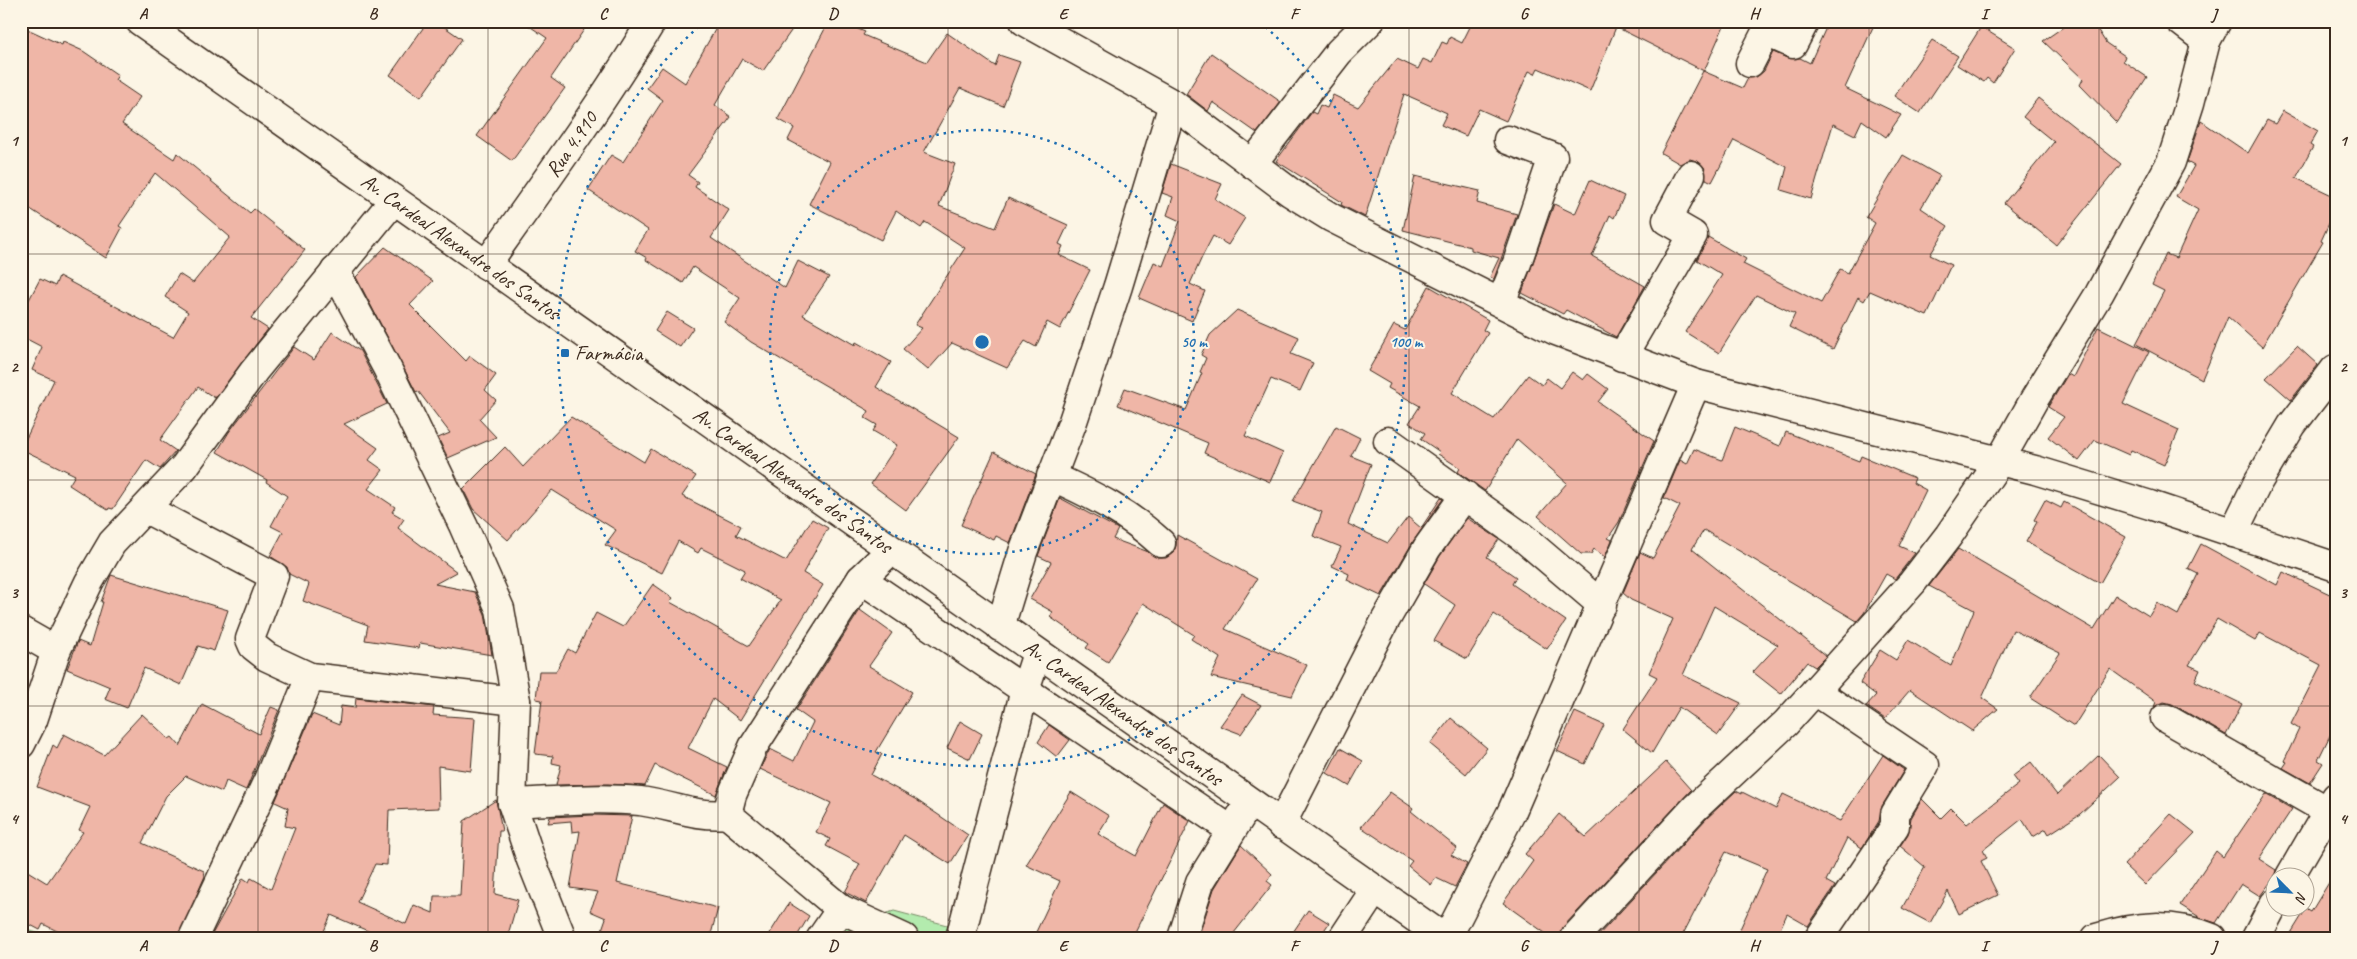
<svg xmlns="http://www.w3.org/2000/svg" width="2357" height="959" font-family="Caveat,sans-serif">
  <rect width="100%" height="100%" fill="#fcf5e5"/>
  <filter id="ink" filterUnits="userSpaceOnUse"><feTurbulence type="fractalNoise" baseFrequency=".02" numOctaves="2"/><feDisplacementMap in="SourceGraphic" scale="10" xChannelSelector="R" yChannelSelector="G"/><feConvolveMatrix kernelMatrix="1 2 1 2 8 2 1 2 1" color-interpolation-filters="sRGB"/></filter>
  <g filter="url(#ink)">
    <g fill="#b3ebae" stroke="#778a66">
      <polygon points="894,911 996,938 811,938"/>
      <polygon points="21,929 60,938 21,938"/>
    </g>
    <g fill="#efb6a7" stroke="#3b2a1e">
      <polygon points="428,21 436,21 462,39 421,97 390,75"/>
      <polygon points="522,21 590,21 551,78 565,88 512,161 477,136 547,38"/>
      <polygon points="720,21 798,21 763,71 742,59 715,105 731,117 688,175 698,182 695,187 729,210 711,238 785,288 798,261 829,277 803,315 855,345 856,342 891,362 876,387 959,437 906,510 871,484 897,445 873,431 877,425 865,418 869,411 751,342 724,322 740,298 693,267 683,283 646,260 647,258 635,251 648,230 588,190 611,155 623,162 663,100 647,88 662,67 685,83"/>
      <polygon points="829,21 839,21 865,32 863,35 927,62 947,33 995,66 999,55 1020,62 1003,106 960,88 924,152 955,164 939,206 995,228 1008,198 1068,225 1059,244 1063,246 1059,255 1090,270 1060,329 1047,322 1036,347 1025,341 1007,368 952,343 928,370 903,349 922,328 915,325 965,248 925,222 921,228 896,211 881,240 809,204 830,162 788,140 794,128 778,119"/>
      <polygon points="1473,21 1726,21 1704,71 1616,27 1590,91 1538,68 1535,74 1529,71 1506,121 1479,109 1466,136 1441,125 1447,113 1404,94 1365,217 1341,205 1342,202 1276,161 1312,112 1316,114 1320,105 1327,108 1333,95 1358,107 1397,59 1418,69 1423,59 1432,63 1442,42 1447,44 1450,37 1462,43"/>
      <polygon points="1829,21 1860,21 1873,27 1845,88 1901,115 1886,137 1862,120 1855,135 1833,124 1811,199 1781,190 1787,167 1734,140 1712,182 1706,179 1704,167 1699,162 1690,159 1680,164 1661,153 1703,71 1743,88 1748,78 1758,76 1764,71 1773,52 1787,58 1800,58 1810,63"/>
      <polygon points="2072,21 2092,21 2106,43 2125,56 2123,61 2147,77 2117,123 2080,85 2083,79 2043,41"/>
      <polygon points="21,26 62,45 63,42 83,51 118,75 115,80 140,97 122,124 174,159 177,153 250,213 254,209 305,250 251,318 268,329 215,398 198,387 160,440 176,451 160,469 146,460 113,509 109,508 108,510 69,485 75,475 21,449 54,380 32,370 42,347 21,336 21,315 40,279 55,286 59,276 173,337 188,312 165,297 179,274 193,283 230,237 155,173 119,226 122,228 106,258 21,203"/>
      <polygon points="1981,27 2015,48 1993,83 1987,78 1984,82 1957,65"/>
      <polygon points="1932,40 1958,56 1920,113 1894,96"/>
      <polygon points="1211,53 1281,102 1257,133 1213,102 1208,111 1186,94"/>
      <polygon points="2038,98 2121,164 2056,245 2004,203 2054,142 2023,117"/>
      <polygon points="2283,111 2318,131 2310,145 2313,147 2296,178 2336,197 2336,208 2321,241 2323,242 2262,347 2228,317 2202,379 2136,344 2164,291 2152,285 2166,254 2176,258 2198,210 2176,197 2194,166 2187,162 2201,121 2248,153 2267,120 2275,124"/>
      <polygon points="1903,155 1940,176 1921,208 1948,226 1930,255 1951,265 1927,316 1870,291 1864,301 1858,297 1833,349 1789,327 1795,314 1756,295 1719,353 1685,332 1722,275 1697,260 1708,237 1746,259 1743,264 1821,303 1840,269 1848,273 1875,223 1866,217"/>
      <polygon points="1171,164 1222,184 1215,199 1245,218 1228,245 1213,236 1202,257 1190,284 1205,291 1192,321 1139,298 1154,262 1163,266 1180,221 1167,215 1173,197 1162,193"/>
      <polygon points="1415,176 1480,191 1477,203 1517,214 1494,279 1490,277 1499,258 1471,250 1471,247 1403,230"/>
      <polygon points="1590,180 1624,196 1614,218 1610,215 1592,256 1645,286 1616,337 1566,310 1563,314 1522,293 1554,204 1575,214"/>
      <polygon points="385,247 433,281 410,305 466,361 470,356 496,375 485,390 496,400 479,419 496,437 448,458 438,438 450,433 418,391 416,392 356,277"/>
      <polygon points="1429,286 1488,320 1483,330 1488,333 1452,393 1494,419 1528,375 1542,385 1547,378 1560,388 1572,372 1583,380 1588,374 1608,389 1598,402 1654,441 1619,522 1608,538 1612,540 1605,557 1594,549 1591,554 1581,554 1538,516 1567,483 1517,439 1485,491 1458,472 1460,468 1438,454 1440,452 1421,439 1425,433 1409,423 1420,406 1388,388 1390,384 1368,371 1394,325 1405,330"/>
      <polygon points="1237,310 1299,337 1291,354 1313,363 1300,391 1271,379 1245,436 1283,453 1270,482 1204,453 1208,443 1118,405 1125,388 1186,410 1202,373 1200,372 1206,358 1201,355 1210,335"/>
      <polygon points="667,312 693,328 680,347 655,331"/>
      <polygon points="2098,327 2149,352 2123,404 2179,430 2164,465 2131,450 2129,455 2095,440 2079,461 2048,437 2064,417 2048,407 2068,374 2073,377"/>
      <polygon points="332,332 360,351 387,404 344,424 378,448 369,460 383,470 368,489 395,507 392,512 404,519 398,528 457,572 435,584 475,592 485,614 492,655 420,643 419,648 365,640 368,625 303,601 309,584 289,574 287,567 270,556 283,532 271,526 287,496 266,482 267,480 217,452 229,432 294,347 314,360"/>
      <polygon points="2297,346 2318,365 2291,400 2266,378"/>
      <polygon points="571,417 644,462 651,449 696,476 682,496 741,526 736,535 786,561 812,519 828,528 803,573 823,585 740,720 713,699 688,748 727,767 716,795 655,765 645,786 608,784 556,785 561,765 552,763 553,756 535,754 542,700 536,699 539,671 556,671 568,649 575,653 596,613 623,627 653,584 673,598 670,602 749,646 781,600 740,578 745,570 701,548 698,553 678,541 662,573 605,545 616,530 552,490 508,540 473,509 463,489 505,447 523,467"/>
      <polygon points="1336,426 1360,438 1351,456 1371,464 1348,524 1388,543 1408,517 1421,528 1441,498 1443,499 1414,540 1381,596 1347,580 1349,574 1332,566 1341,547 1313,536 1322,512 1293,501"/>
      <polygon points="1735,427 1780,446 1786,432 1859,461 1861,456 1915,478 1913,483 1926,490 1899,546 1915,553 1895,579 1886,574 1864,613 1857,621 1704,530 1692,549 1826,656 1815,667 1807,662 1781,694 1753,672 1778,645 1714,606 1683,675 1741,703 1718,735 1679,707 1652,753 1623,729 1657,677 1649,673 1673,619 1631,600 1623,593 1640,552 1653,558 1680,506 1664,498 1680,460 1687,464 1694,449 1722,460"/>
      <polygon points="994,452 1036,474 1010,543 996,536 994,540 961,525"/>
      <polygon points="1060,498 1118,529 1113,539 1146,551 1158,558 1166,558 1173,553 1176,546 1177,535 1257,579 1225,629 1307,665 1292,696 1211,677 1220,658 1191,639 1194,635 1143,603 1108,662 1086,648 1089,644 1050,617 1053,612 1030,599 1051,562 1038,556"/>
      <polygon points="2045,500 2061,508 2064,502 2126,537 2100,583 2026,542 2037,522 2034,520"/>
      <polygon points="1467,518 1499,539 1487,557 1516,577 1512,584 1566,621 1547,649 1494,614 1467,659 1434,641 1455,605 1424,584 1440,556"/>
      <polygon points="2201,544 2277,585 2283,572 2336,597 2336,723 2318,760 2323,763 2310,783 2283,768 2287,762 2284,761 2299,729 2291,724 2321,665 2260,633 2255,641 2217,619 2189,665 2200,670 2195,681 2242,704 2226,735 2172,704 2164,702 2154,707 2156,702 2110,669 2074,726 2030,698 2060,653 2013,630 1982,698 1998,709 1972,731 1910,690 1885,719 1866,706 1876,695 1860,683 1880,650 1896,660 1908,640 1951,666 1974,610 1929,586 1958,549 2094,629 2115,595 2149,616 2157,603 2178,615 2198,574 2188,569"/>
      <polygon points="111,575 228,610 214,651 198,646 181,685 144,668 127,708 105,699 110,687 67,669 78,641 90,646 103,602 101,602"/>
      <polygon points="860,610 892,633 869,666 912,692 876,752 882,754 871,775 915,799 968,835 950,864 904,835 866,903 845,892 860,864 826,846 830,839 816,832 831,803 760,769 770,749 794,761 813,722 796,710"/>
      <polygon points="1242,695 1261,705 1241,734 1220,726"/>
      <polygon points="356,698 434,707 433,715 475,718 471,771 438,766 439,808 389,810 387,865 375,864 357,902 406,924 414,905 433,913 434,896 460,896 464,821 496,800 502,831 499,831 495,894 518,900 507,938 384,938 331,915 321,938 210,938 243,878 249,882 251,878 271,889 295,828 285,826 288,808 275,802 312,714 339,725 341,706 355,708"/>
      <polygon points="202,704 259,734 271,707 279,710 246,790 226,781 222,792 186,776 166,796 142,843 204,871 205,876 178,938 71,938 43,924 40,930 21,920 21,867 47,883 83,832 79,830 90,807 37,787 53,745 57,748 64,734 104,755 142,714 169,739 172,737 180,746"/>
      <polygon points="1575,712 1604,725 1585,764 1557,751"/>
      <polygon points="1451,718 1487,748 1466,774 1430,744"/>
      <polygon points="960,721 982,734 970,759 947,748"/>
      <polygon points="1049,725 1070,740 1057,757 1038,742"/>
      <polygon points="1340,748 1363,761 1349,786 1327,773"/>
      <polygon points="1883,755 1904,770 1882,806 1879,821 1862,848 1847,838 1826,881 1835,886 1808,926 1787,914 1776,938 1736,938 1767,869 1726,852 1681,938 1596,938 1706,819 1736,791 1742,794 1742,792 1776,809 1783,794 1840,821"/>
      <polygon points="2099,755 2120,777 2080,814 2049,834 2046,829 2033,837 2022,819 1983,850 1987,858 1981,861 1998,895 1959,914 1948,891 1930,923 1902,908 1925,867 1900,846 1908,834 1911,818 1922,799 1941,818 1951,808 1967,824 2019,784 2013,776 2031,762 2057,795"/>
      <polygon points="1666,762 1691,790 1563,927 1559,938 1552,938 1503,903 1533,861 1525,854 1559,814 1586,837"/>
      <polygon points="1071,792 1109,816 1098,834 1136,856 1163,803 1190,821 1132,938 1048,938 1036,932 1060,881 1026,865"/>
      <polygon points="1390,792 1413,808 1411,811 1457,848 1451,855 1467,864 1455,887 1436,878 1431,885 1408,866 1412,861 1361,827"/>
      <polygon points="2266,794 2292,809 2259,859 2276,870 2274,878 2260,896 2241,884 2216,923 2201,918 2180,905 2216,851 2223,857"/>
      <polygon points="2171,814 2195,833 2145,885 2124,865"/>
      <polygon points="592,815 632,816 617,883 718,908 710,938 599,938 606,918 590,911 598,892 570,888 580,831 572,832 571,821 548,823 550,817"/>
      <polygon points="1241,845 1272,874 1267,881 1272,885 1230,938 1198,938 1214,889"/>
      <polygon points="2336,871 2336,938 2288,938 2306,909 2311,912"/>
      <polygon points="789,903 809,916 796,938 767,938"/>
      <polygon points="1308,910 1329,923 1319,938 1289,938"/>
    </g>
    <g fill="none" stroke-linecap="round" stroke-linejoin="round">
      <defs>
        <g id="minor">
          <polyline points="1024,21 1173,104 1290,192 1332,218 1556,331 1696,384 2035,470 2150,505 2336,567"/>
          <polyline points="2180,21 2206,41"/>
          <polyline points="1750,63 1766,32 1793,44 1805,21"/>
          <polyline points="1252,164 1339,52 1370,21"/>
          <path id="s1" d="M486,265C543,185 601,105 652,21"/>
          <polyline points="335,271 387,368 463,525 500,609 516,701 512,803 531,860 562,938"/>
          <polyline points="1501,302 1517,263 1553,157 1508,140"/>
          <polyline points="1622,357 1693,235 1667,220 1691,175"/>
          <polyline points="1388,441 1521,536 1602,605"/>
          <path d="M1051,476C1093,495 1127,512 1161,543"/>
          <polyline points="146,509 274,576 250,639 253,646 267,657 310,677 516,701"/>
          <polyline points="2233,533 2258,482 2292,425 2335,369"/>
          <polyline points="861,579 1231,830"/>
          <polyline points="1000,627 1023,552 1073,421 1118,286 1173,104"/>
          <polyline points="21,631 56,651"/>
          <polyline points="1815,691 1925,765 1895,814 1895,826 1819,938"/>
          <polyline points="2165,718 2328,811"/>
          <polyline points="21,744 33,720 56,651 89,582 112,543 184,467 254,371 394,200"/>
          <path d="M512,803C555,801 597,797 640,801C671,805 694,817 727,814L732,795L753,747L861,579L891,550"/>
          <polyline points="727,814 841,909 904,938"/>
          <polyline points="1281,825 1385,621 1427,548 1465,495"/>
          <polyline points="2290,876 2336,797"/>
          <polyline points="193,938 268,780 310,677"/>
          <polyline points="821,938 841,909"/>
          <polyline points="960,938 1025,690 1037,653"/>
          <polyline points="1182,938 1200,882 1241,816"/>
          <polyline points="1343,938 1374,891"/>
          <polyline points="1447,938 1512,811 1696,384"/>
          <polyline points="1574,938 1695,808 1786,723 1912,583 1949,535 1999,462 2035,398 2099,294 2171,162 2190,103 2206,41 2217,21"/>
          <path d="M2096,938C2137,925 2172,922 2212,938"/>
          <polyline points="2256,938 2274,904"/>
        </g>
        <g id="tertiary">
          <path id="s2" d="M140,21L1444,938"/>
        </g>
      </defs>
      <use href="#minor" stroke="#3b2a1e" stroke-width="31"/>
      <use href="#tertiary" stroke="#3b2a1e" stroke-width="31"/>
      <use href="#minor" stroke="#fcf5e5" stroke-width="28"/>
      <use href="#tertiary" stroke="#fcf5e5" stroke-width="28"/>
    </g>
  </g>
  <path fill="none" stroke="#3b2a1e" stroke-width="1" stroke-opacity="0.55" d="M258,21V938M488,21V938M718,21V938M948,21V938M1178,21V938M1409,21V938M1639,21V938M1869,21V938M2099,21V938M21,254H2336M21,480H2336M21,706H2336"/>
  <g fill="none" stroke="#1f6fb2" stroke-width="2.5" stroke-dasharray="2.5 5">
    <circle cx="982" cy="342" r="212"/>
    <path d="M1260 22A424 424 0 1 1 704 22"/>
  </g>
  <rect fill="#1f6fb2" stroke="#fcf5e5" stroke-width="2" x="560" y="348" width="10" height="10" rx="2.5"/>
  <g text-anchor="middle" dominant-baseline="central" stroke-width="4" stroke-linejoin="round" paint-order="stroke">
    <g font-size="21" fill="#3b2a1e" stroke="#fcf5e5">
      <text stroke="none"><textPath href="#s1" startOffset="148">Rua 4.910</textPath></text>
      <text stroke="none"><textPath href="#s2" startOffset="392">Av. Cardeal Alexandre dos Santos</textPath></text>
      <text stroke="none"><textPath href="#s2" startOffset="798">Av. Cardeal Alexandre dos Santos</textPath></text>
      <text stroke="none"><textPath href="#s2" startOffset="1202">Av. Cardeal Alexandre dos Santos</textPath></text>
    </g>
    <g font-size="21" fill="#3b2a1e" stroke="#fcf5e5" text-anchor="start">
      <text x="575" y="353">Farmácia</text>
    </g>
  </g>
  <circle cx="982" cy="342" r="8" fill="#1f6fb2" stroke="#fcf5e5" stroke-width="2.5"/>
  <g font-size="15" text-anchor="middle" font-weight="bold" fill="#1f6fb2" stroke="#fcf5e5" stroke-width="4" stroke-linejoin="round" paint-order="stroke">
    <text x="1194" y="347">50 m</text>
    <text x="1406" y="347">100 m</text>
  </g>
  <rect width="2357" height="959" fill="none" stroke="#fcf5e5" stroke-width="55"/>
  <g transform="translate(2290 892) rotate(114)"><circle r="24" fill="#fcf5e5" stroke="#afa495"/>
  <path d="M0-4L9 19L0 12L-9 19Z" fill="#1f6fb2"/>
  <text y="-8" font-size="14" font-weight="bold" text-anchor="middle" fill="#3b2a1e">N</text>
  </g>
  <rect x="28" y="28" width="2302" height="904" fill="none" stroke="#3b2a1e" stroke-width="2"/>
  <g font-size="16" text-anchor="middle" font-weight="bold" fill="#3b2a1e">
    <text x="143" y="19">A</text>
    <text x="373" y="19">B</text>
    <text x="603" y="19">C</text>
    <text x="833" y="19">D</text>
    <text x="1063" y="19">E</text>
    <text x="1294" y="19">F</text>
    <text x="1524" y="19">G</text>
    <text x="1754" y="19">H</text>
    <text x="1984" y="19">I</text>
    <text x="2214" y="19">J</text>
    <text x="14" y="146">1</text>
    <text x="2343" y="146">1</text>
    <text x="14" y="372">2</text>
    <text x="2343" y="372">2</text>
    <text x="14" y="598">3</text>
    <text x="2343" y="598">3</text>
    <text x="14" y="824">4</text>
    <text x="2343" y="824">4</text>
    <text x="143" y="951">A</text>
    <text x="373" y="951">B</text>
    <text x="603" y="951">C</text>
    <text x="833" y="951">D</text>
    <text x="1063" y="951">E</text>
    <text x="1294" y="951">F</text>
    <text x="1524" y="951">G</text>
    <text x="1754" y="951">H</text>
    <text x="1984" y="951">I</text>
    <text x="2214" y="951">J</text>
  </g>
</svg>
